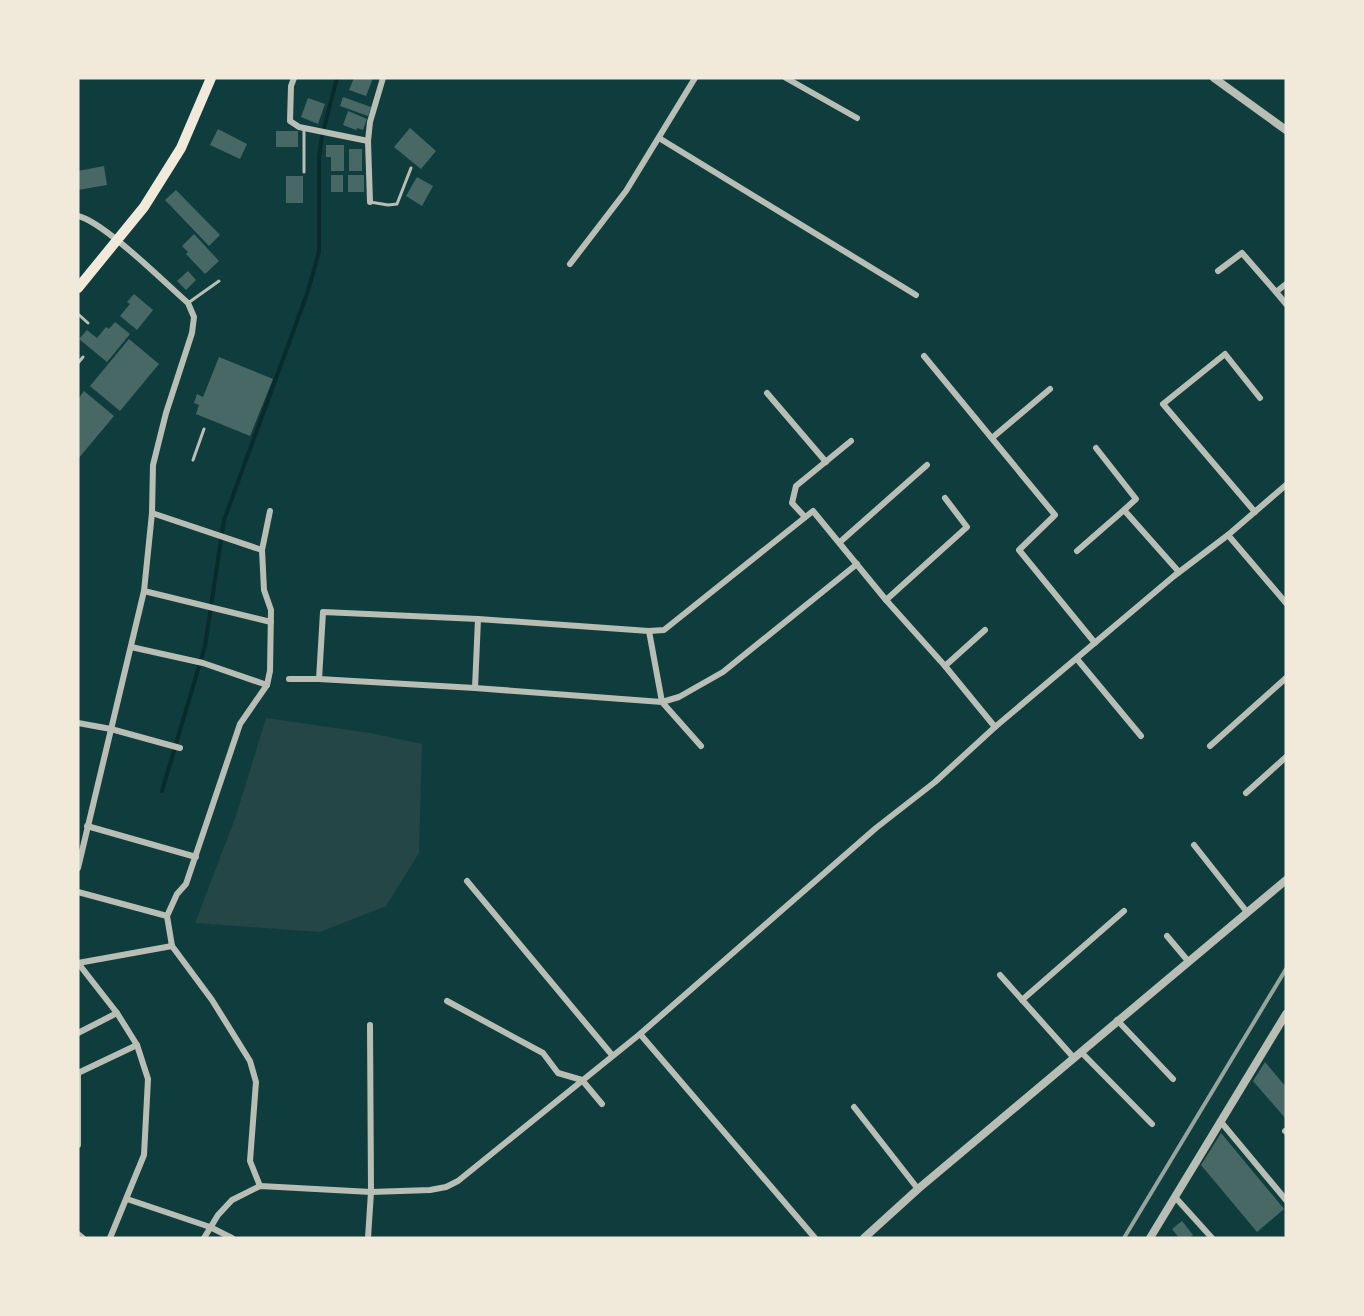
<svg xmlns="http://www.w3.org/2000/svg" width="1364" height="1316" font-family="'Roboto Condensed',sans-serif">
  <rect width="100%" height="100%" fill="#0f3d3e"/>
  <polygon fill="#244646" points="266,718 370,733 422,744 419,853 386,906 320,932 195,923 236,816"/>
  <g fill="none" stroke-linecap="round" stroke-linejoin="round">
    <polyline stroke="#0a2a2b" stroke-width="4" points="162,791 205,646 224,520 308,291 319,252 319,157 322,136 337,78"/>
  </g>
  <g fill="#486865">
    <polygon points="354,78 373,78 366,96 349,90"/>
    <polygon points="343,97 371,107 368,116 340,106"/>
    <polygon points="308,98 325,104 318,124 301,117"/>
    <polygon points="348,111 367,119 363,130 357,128 356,130 343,125"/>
    <polygon points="410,128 436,151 421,169 394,147"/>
    <polygon points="218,129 247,144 240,159 210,145"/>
    <rect x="276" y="131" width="22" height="16"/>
    <polygon points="326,145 344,145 344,171 331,171 331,157 326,157"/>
    <rect x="349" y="149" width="13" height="22"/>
    <polygon points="104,166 107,185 78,190 78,171"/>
    <rect x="331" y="175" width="12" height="17"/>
    <rect x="348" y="175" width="16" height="17"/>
    <rect x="286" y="176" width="17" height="27"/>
    <polygon points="417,177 433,186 422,206 406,196"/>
    <polygon points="176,190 220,235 209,246 165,200"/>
    <polygon points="194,234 219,261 205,274 186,254 188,252 182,246"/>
    <polygon points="188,271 196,280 186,290 177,281"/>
    <polygon points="134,294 153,310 137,330 120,316 130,304 127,302"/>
    <polygon points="115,322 130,334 107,362 79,339 87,330 97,338 106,327 109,329"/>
    <polygon points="129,339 159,364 120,411 90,386"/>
    <polygon points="219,357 273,379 250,436 196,414 199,405 194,403 197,394 203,397"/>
    <polygon points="84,391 114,416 78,459 78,399"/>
    <polygon points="1265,1062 1286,1087 1286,1119 1253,1081"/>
    <polygon points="1221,1133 1284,1209 1257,1232 1201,1165"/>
    <polygon points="1182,1221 1193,1235 1189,1238 1179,1238 1172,1229"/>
  </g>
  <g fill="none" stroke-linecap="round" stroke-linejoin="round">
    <g stroke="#b8beb3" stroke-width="3">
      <polyline points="304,172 304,129"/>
      <polyline points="370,202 388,205 397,204 411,168"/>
      <polyline points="188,303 219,281"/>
      <polyline points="78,314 88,323"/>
      <polyline points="78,363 83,357"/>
      <polyline points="193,460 204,429"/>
    </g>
    <g stroke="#b8beb3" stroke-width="6">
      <polyline points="294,78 291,86 290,121 299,127 368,141"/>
      <polyline points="786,78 857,118"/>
      <polyline points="659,138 916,295"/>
      <polyline points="370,202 368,141 370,122 383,78"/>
      <path d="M78,216C104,222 165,283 188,303L194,317L192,333L166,413L153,465L152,513L144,591L78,868"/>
      <polyline points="570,264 626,191 695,78"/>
      <polyline points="1218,271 1242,253 1276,292"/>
      <polyline points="1286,284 1276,292 1286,304"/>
      <polyline points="924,356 1055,515 1019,550 1095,643"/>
      <polyline points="767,393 826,462"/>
      <polyline points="992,438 1050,389"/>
      <polyline points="1096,448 1136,499 1124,510"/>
      <polyline points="1255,512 1163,404 1225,354 1260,398"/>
      <polyline points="152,513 262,550"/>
      <polyline points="805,517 792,503 796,486 851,441"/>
      <polyline points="1228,535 1286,603"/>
      <polyline points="840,542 927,465"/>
      <polyline points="1077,551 1124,510 1179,572"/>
      <polyline points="144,591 271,622"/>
      <polyline points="886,600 967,527 945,498"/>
      <polyline points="649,631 662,702 701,746"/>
      <polyline points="131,647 203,663 267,685"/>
      <polyline points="1077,659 1141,736"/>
      <polyline points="945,666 985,630"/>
      <polyline points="289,679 319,679 323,612 478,619 649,631 664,630 813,511 886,600 945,666 995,727"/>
      <polyline points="319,679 475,688 662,702 679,697 723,672 857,564"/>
      <polyline points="475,688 478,619"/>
      <polyline points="78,723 111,729 180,748"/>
      <polyline points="1210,746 1286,678"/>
      <polyline points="1246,793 1286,757"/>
      <polyline points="87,826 196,857"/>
      <polyline points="1194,845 1247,912"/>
      <polyline points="467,881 612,1055"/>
      <polyline points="78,892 167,916"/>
      <polyline points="1167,936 1188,961"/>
      <polyline points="78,963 117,1013 137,1045 148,1079 144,1155 110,1238"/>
      <polyline points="78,963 172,946"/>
      <polyline points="1000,975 1074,1058"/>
      <polyline points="1022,1000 1124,911"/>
      <polyline points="447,1001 543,1053 558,1073 582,1080 602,1104"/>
      <polyline points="1117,1020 1173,1079"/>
      <polyline points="78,1033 117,1013"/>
      <polyline points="640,1034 815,1238"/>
      <polyline points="1081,1052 1152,1124"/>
      <polyline points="78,1073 137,1045"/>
      <polyline points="854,1107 918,1189"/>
      <polyline points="1221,1122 1286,1200"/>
      <polyline points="1285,1131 1286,1132"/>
      <polyline points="78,1145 78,1073"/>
      <polyline points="260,1186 250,1161 256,1082 250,1061 212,1000 172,946 167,916 177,894 186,884 240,724 267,685 270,671 271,610 264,590 262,550 270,511"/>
      <polyline points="1175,1197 1212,1238"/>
      <polyline points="127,1199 210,1227 232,1238"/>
      <polyline points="78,1234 83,1238"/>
      <polyline points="204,1238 218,1215 232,1200 260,1186 371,1192 430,1190 446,1187 458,1181 640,1034 876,828 935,782 995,727 1174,576 1228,535 1286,485"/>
      <polyline points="368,1238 371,1192 370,1025"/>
    </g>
    <g stroke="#b8beb3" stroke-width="8">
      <polyline points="1214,78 1286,130"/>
      <polyline points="864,1238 918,1189 1286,880"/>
      <polyline points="1150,1238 1286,1014"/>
    </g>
    <polyline stroke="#f1e9da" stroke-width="10" points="78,288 144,207 181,148 211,78"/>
    <polyline stroke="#97a49c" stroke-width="4" points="1124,1238 1286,969"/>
  </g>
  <rect width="1364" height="1316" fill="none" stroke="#f1e9da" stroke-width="159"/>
</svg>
